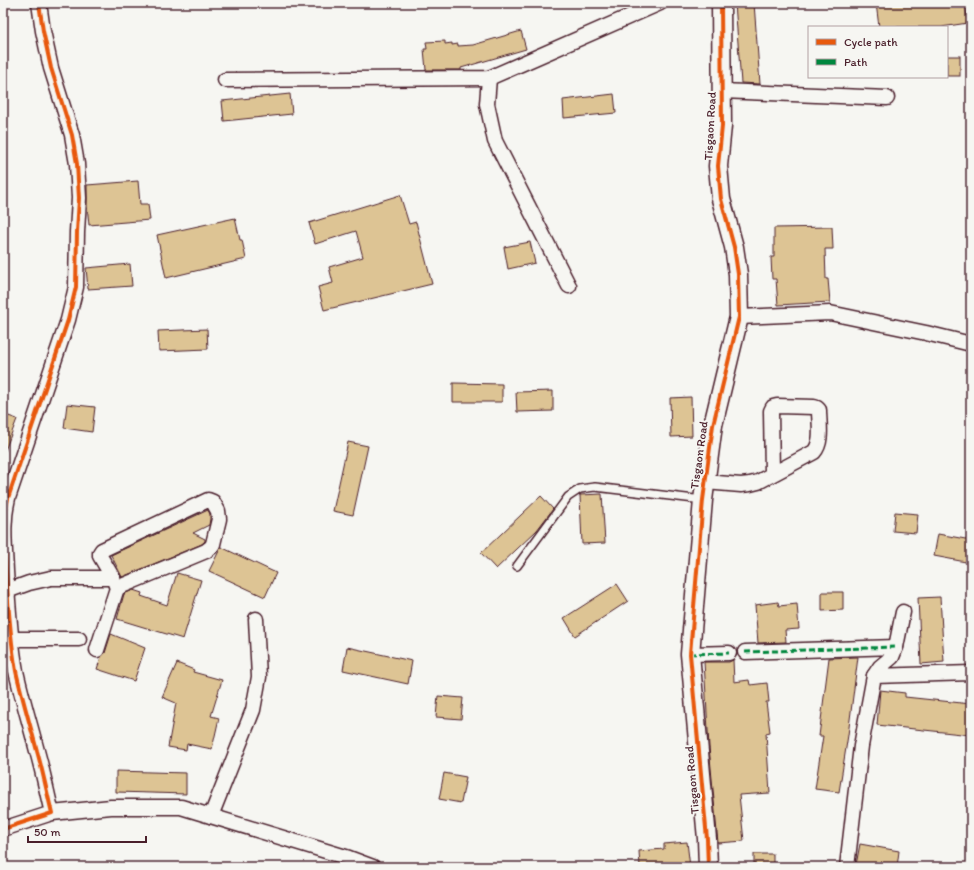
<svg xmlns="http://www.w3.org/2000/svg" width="974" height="870" font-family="Itim,sans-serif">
  <rect width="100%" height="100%" fill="#f6f6f2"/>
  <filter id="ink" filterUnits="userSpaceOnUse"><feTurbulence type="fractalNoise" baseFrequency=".025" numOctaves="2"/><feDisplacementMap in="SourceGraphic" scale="8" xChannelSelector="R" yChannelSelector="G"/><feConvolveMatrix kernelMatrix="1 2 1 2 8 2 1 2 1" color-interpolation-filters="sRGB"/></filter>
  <g filter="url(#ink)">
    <g fill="#ddc494" stroke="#4a1f2b">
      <polygon points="735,3 754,3 760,84 741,83"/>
      <polygon points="876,3 965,3 968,23 941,27 879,27"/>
      <polygon points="521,31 526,49 461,68 461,70 426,70 424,49 427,49 426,42 445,41 445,44 452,43 452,45 458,44 458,46 473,45"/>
      <rect x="947" y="56" width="13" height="20"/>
      <polygon points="290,94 292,114 224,121 222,101"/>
      <polygon points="614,94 616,113 564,118 563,100"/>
      <polygon points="138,181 140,204 148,204 150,220 89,225 87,205 87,185"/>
      <polygon points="400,195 409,224 416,222 432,284 324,310 318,287 333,283 329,267 363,257 356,231 315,244 309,223"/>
      <polygon points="235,218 240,240 242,240 246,259 166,278 157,235"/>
      <polygon points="832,227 833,249 825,249 826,279 828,279 830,302 778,305 776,279 772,279 771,257 774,257 774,228"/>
      <polygon points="530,242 535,263 508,269 504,247"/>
      <polygon points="130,264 132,286 88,289 86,268"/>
      <polygon points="207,329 208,349 159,351 158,331"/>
      <polygon points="453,383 502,384 502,402 453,402"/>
      <polygon points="553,391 553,411 517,412 516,392"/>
      <polygon points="691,397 692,436 671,437 670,398"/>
      <polygon points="67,404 95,407 92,432 64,428"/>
      <polygon points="3,414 17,419 4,453 3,453"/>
      <polygon points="348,442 368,446 353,515 333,511"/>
      <polygon points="602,494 605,543 582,544 580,495"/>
      <polygon points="541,496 553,509 537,530 496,569 481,553"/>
      <polygon points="208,510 210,514 210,519 209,525 193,533 205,539 205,541 202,544 122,577 111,555"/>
      <polygon points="895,512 918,514 916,533 893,531"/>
      <polygon points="938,534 971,540 971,563 934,556"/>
      <polygon points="221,547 276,573 265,597 209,571"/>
      <polygon points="177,573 201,580 183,639 117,619 124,594 133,590 142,593 141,596 167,605"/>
      <polygon points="617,584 628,601 575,636 564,618"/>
      <polygon points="822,592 843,592 843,610 822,611"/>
      <polygon points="940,597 944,662 921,664 918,598"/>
      <polygon points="778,602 779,606 797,604 799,629 785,630 786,642 758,643 755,605"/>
      <polygon points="111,634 145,648 134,681 97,669 101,657 105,653"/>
      <polygon points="347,647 412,661 408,684 343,670"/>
      <polygon points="858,657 848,735 839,792 815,789 823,736 819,736 829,658"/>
      <polygon points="733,660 734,682 749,680 750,685 767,683 769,702 766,702 770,732 766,733 770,793 739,795 744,841 718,843 709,747 704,662 729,662"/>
      <polygon points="177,663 194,670 193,672 222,680 211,716 219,718 212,749 187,744 186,750 168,747 176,703 162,697"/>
      <polygon points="880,690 905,693 905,697 971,704 971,735 877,725"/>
      <polygon points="438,696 463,698 461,719 436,717"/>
      <polygon points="116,771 186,773 186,794 116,792"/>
      <polygon points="444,773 466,777 461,803 439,799"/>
      <polygon points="687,842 690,867 640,867 639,851 664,849 664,844"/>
      <polygon points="860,844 899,851 897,867 867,867 856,865"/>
      <rect x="754" y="854" width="19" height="13"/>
    </g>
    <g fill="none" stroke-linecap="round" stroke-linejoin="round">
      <defs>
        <polyline id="service" points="517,566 568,497 580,489 595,487 703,500"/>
        <g id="minor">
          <polyline points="489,78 487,104 495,141 569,286"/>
          <polyline points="225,80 489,78 660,3"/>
          <polyline points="722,91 887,98"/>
          <polyline points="739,317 830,313 926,333 971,344"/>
          <path d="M705,482L741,485L750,484L758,482L814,452C823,442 819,423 819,410L817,408L814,407L777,406L773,407L771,411L772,474"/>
          <polyline points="113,578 100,556 100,553 102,550 208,500 213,502 218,511 219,519 213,544 211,547 206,551 117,588"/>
          <polyline points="7,591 29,583 51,578 113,578 117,588 97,650"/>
          <polyline points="12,639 79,639"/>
          <polyline points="745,652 896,647"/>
          <polyline points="690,654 729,653"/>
          <polyline points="874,676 971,673"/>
          <polyline points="52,813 111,807 181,807 349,858 373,867"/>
          <polyline points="211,816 253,710 259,677 256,619"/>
          <path d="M3,829L52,813C47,793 43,772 37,751C30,724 22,698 16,671C10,638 8,604 6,571C5,546 2,523 8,498L68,320L76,287L77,232L79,198L77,164L72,135L51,68L43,31L39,3"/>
          <polyline points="847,867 861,746 874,676 880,667 892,657 896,647 903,612"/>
        </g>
        <polyline id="tertiary" points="708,867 707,839 690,654 703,500 713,425 739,317 738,274 734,247 721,199 718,166 722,126 721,3"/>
      </defs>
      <use href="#service" stroke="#4a1f2b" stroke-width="10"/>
      <use href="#minor" stroke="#4a1f2b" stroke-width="17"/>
      <use href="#tertiary" stroke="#4a1f2b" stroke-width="21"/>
      <use href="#service" stroke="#f6f6f2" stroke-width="7"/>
      <use href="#minor" stroke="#f6f6f2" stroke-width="14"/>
      <use href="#tertiary" stroke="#f6f6f2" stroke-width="18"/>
      <g stroke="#00873e" stroke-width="3" stroke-dasharray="6 3" stroke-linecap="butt">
        <polyline points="745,652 896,647"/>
        <polyline points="690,654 729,653"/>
      </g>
      <defs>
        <g id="cycleway">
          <path d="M3,829L52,813C47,793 43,772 37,751C30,724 22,698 16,671C10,638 8,604 6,571C5,546 2,523 8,498L68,320L76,287L77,232L79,198L77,164L72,135L51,68L43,31L39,3"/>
          <polyline points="708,867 707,839 690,654 703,500 713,425 739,317 738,274 734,247 721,199 718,166 722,126 721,3"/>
        </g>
      </defs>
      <use href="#cycleway" stroke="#f6f6f2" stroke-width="6"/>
      <use href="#cycleway" stroke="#e8590c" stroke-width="4"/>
    </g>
  </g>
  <g text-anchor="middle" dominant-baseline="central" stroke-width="4" stroke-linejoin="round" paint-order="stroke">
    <g font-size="12" fill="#4a1f2b" stroke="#f6f6f2">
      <text transform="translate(710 126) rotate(-87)">Tisgaon Road</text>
      <text transform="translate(699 455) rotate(-82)">Tisgaon Road</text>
      <text transform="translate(692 780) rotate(-95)">Tisgaon Road</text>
    </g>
  </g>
  <rect width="974" height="870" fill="none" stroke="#f6f6f2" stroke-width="16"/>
  <rect x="8" y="8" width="958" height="854" fill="none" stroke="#4a1f2b" stroke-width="1.5" filter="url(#ink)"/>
  <rect x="808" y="26" width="140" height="52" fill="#f6f6f2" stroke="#b1a0a2"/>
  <rect x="816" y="39" width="20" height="6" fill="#e8590c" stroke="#b1a0a2"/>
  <text x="844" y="46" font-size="12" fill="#4a1f2b">Cycle path</text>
  <rect x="816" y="59" width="20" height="6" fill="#00873e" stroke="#b1a0a2"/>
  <text x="844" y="66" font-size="12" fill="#4a1f2b">Path</text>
  <path d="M28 836v6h118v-6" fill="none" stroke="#4a1f2b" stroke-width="2"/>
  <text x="34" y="836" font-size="12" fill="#4a1f2b" stroke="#f6f6f2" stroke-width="3" paint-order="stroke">50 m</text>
</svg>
